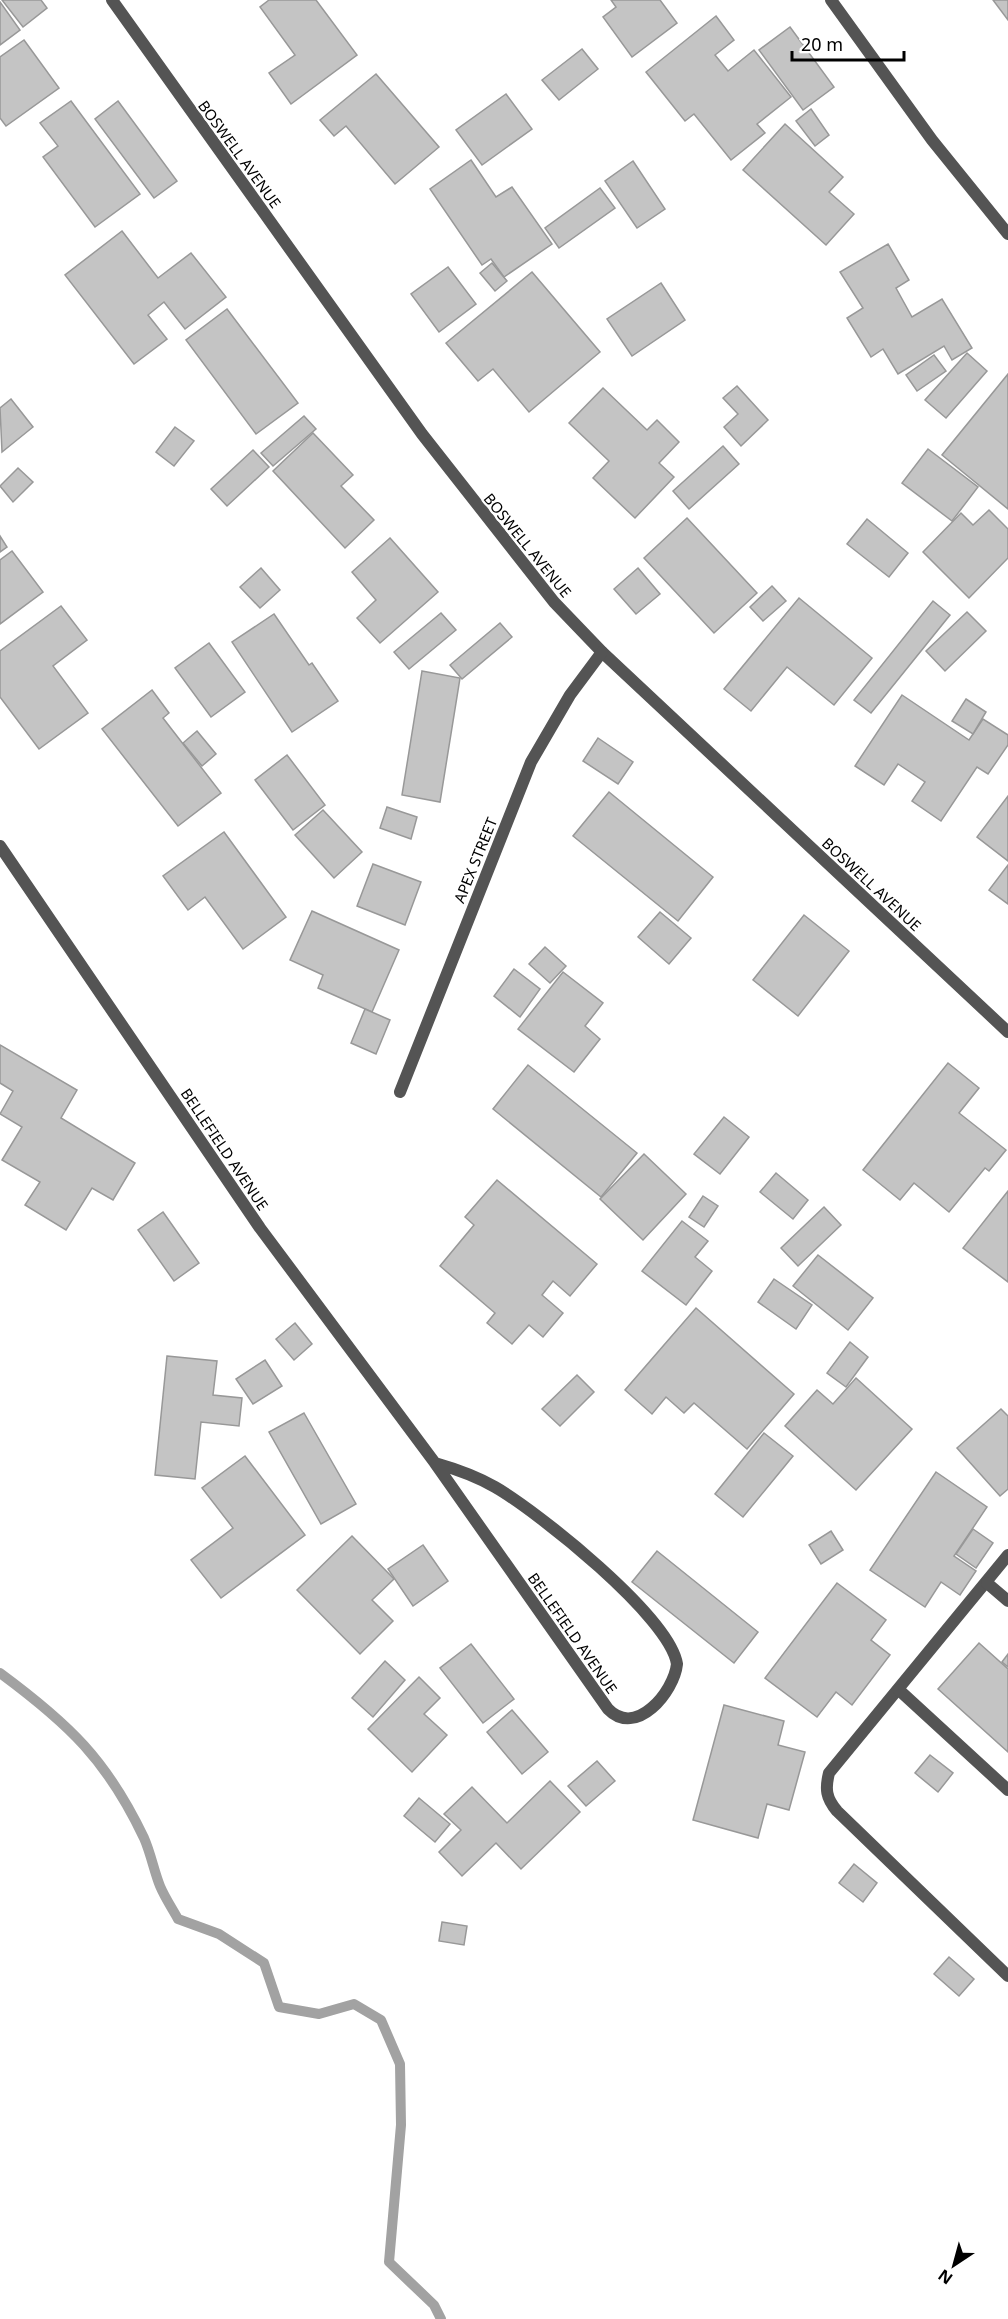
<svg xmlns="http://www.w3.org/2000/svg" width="1008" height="2319" font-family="'Noto Sans',sans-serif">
  <rect width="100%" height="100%" fill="#fff"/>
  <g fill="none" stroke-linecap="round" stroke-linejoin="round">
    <path stroke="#a2a2a2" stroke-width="10" d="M0,1673C69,1724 107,1760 144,1838C151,1854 154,1871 160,1886C165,1898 172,1908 178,1919L219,1934L264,1963L279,2007L319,2014L354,2004L381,2020L400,2064L401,2125L389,2262L434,2305L441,2319"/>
  </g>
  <g fill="#c4c4c4" stroke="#989898" stroke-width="1.5">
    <polygon points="2,0 41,0 47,8 23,27"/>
    <polygon points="269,0 316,0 357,55 291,104 269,73 295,55 260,7"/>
    <polygon points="611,0 660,0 677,23 632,57 603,17 616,7"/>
    <polygon points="993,0 1008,0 1008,20"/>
    <polygon points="0,2 20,30 0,45"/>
    <polygon points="716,16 734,40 715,55 728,71 754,50 791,97 757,124 765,133 731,160 694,114 685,121 646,72"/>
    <polygon points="790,27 834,87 803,110 759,50"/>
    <polygon points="24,40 59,88 6,126 0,118 0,57"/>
    <polygon points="582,49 598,69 559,100 542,80"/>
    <polygon points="376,74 439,147 395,184 346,126 334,136 320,120"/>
    <polygon points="506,94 532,129 482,165 456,130"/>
    <polygon points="71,101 140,194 95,227 43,157 58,146 40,123"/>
    <polygon points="118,101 177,181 154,198 95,119"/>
    <polygon points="811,109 829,135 815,146 796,121"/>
    <polygon points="785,124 843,177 829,192 854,214 826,245 743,170"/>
    <polygon points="471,160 496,197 512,187 552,244 504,277 491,259 482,265 430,189"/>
    <polygon points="633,161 665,209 637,228 605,181"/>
    <polygon points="600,188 615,208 559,248 545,228"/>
    <polygon points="122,231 158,278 191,253 226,297 185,329 164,302 148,315 167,339 134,364 65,275"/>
    <polygon points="888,244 909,280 896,288 912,317 942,299 972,348 952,360 944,346 898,374 883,349 871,357 847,318 863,308 840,272"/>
    <polygon points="492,263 507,281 495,291 480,273"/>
    <polygon points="448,267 476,304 439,332 411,294"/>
    <polygon points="532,272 600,352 529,412 493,369 478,381 446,343"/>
    <polygon points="661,283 685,320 632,356 607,319"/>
    <polygon points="227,309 298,403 256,434 186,340"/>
    <polygon points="967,353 987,371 946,418 925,400"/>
    <polygon points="934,355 946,371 917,391 906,375"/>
    <polygon points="1008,374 1008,509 942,455"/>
    <polygon points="737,386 768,420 741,446 724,427 738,414 723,398"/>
    <polygon points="603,388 647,430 657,420 679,442 659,463 674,477 635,518 593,478 609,461 569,423"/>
    <polygon points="11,399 33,427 2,452 0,408"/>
    <polygon points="304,416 316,429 273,466 261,453"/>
    <polygon points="175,427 194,441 174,466 156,452"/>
    <polygon points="313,433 353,475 341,486 374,520 345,548 273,471"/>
    <polygon points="723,446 739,464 689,509 673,491"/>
    <polygon points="928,449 978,487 952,521 902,483"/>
    <polygon points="253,450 269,467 227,506 211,489"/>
    <polygon points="18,468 33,482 13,502 0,486"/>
    <polygon points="989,510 1008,529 1008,558 969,598 923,552 961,513 973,525"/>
    <polygon points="687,518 757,593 714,633 644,558"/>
    <polygon points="867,519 908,553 889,577 847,544"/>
    <polygon points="0,536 7,547 0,552"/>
    <polygon points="390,538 438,592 380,643 357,618 376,600 352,572"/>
    <polygon points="12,551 43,592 0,624 0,560"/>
    <polygon points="261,568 280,590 260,608 240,587"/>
    <polygon points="638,568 660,594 636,614 614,589"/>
    <polygon points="772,586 786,601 763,621 750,607"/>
    <polygon points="799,598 872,658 834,705 787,667 751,711 724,689"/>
    <polygon points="933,601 950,615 871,713 854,700"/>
    <polygon points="61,606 87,640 53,666 88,713 39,749 0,697 0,651"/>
    <polygon points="967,612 986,631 945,671 926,651"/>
    <polygon points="441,613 456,630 409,669 394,652"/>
    <polygon points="274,614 309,665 312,663 338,701 292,732 232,642"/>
    <polygon points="500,623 512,637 462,679 450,665"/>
    <polygon points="209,643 245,692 211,717 175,668"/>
    <polygon points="422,671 460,678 440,802 402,795"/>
    <polygon points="152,690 169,713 163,718 221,793 178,826 102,729"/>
    <polygon points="902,695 969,740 983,719 1008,735 1008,745 988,774 977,767 941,821 912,801 925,782 898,764 884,785 855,766"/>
    <polygon points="966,699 986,712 973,734 952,721"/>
    <polygon points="197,731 216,754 202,766 183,743"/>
    <polygon points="598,738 633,762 618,784 583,761"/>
    <polygon points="287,755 325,805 293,830 255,780"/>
    <polygon points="609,792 713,877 678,921 573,836"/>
    <polygon points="1008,796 1008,861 977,837"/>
    <polygon points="387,807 417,817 411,839 380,828"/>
    <polygon points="323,810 362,852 334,878 295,835"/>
    <polygon points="224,832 286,917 243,949 205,897 188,910 163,876"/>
    <polygon points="373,864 421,882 405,925 357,906"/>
    <polygon points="1008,865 1008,904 989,890"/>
    <polygon points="312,911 399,950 372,1012 318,988 323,975 290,960"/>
    <polygon points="660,912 691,938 669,964 638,937"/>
    <polygon points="804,915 849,951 798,1016 753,980"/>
    <polygon points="545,947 566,966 550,983 529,964"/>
    <polygon points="514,969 540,989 520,1017 494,996"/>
    <polygon points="563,972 603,1003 585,1026 600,1039 574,1072 518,1029"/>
    <polygon points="365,1009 390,1020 376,1054 351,1043"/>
    <polygon points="0,1045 77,1090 61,1118 135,1163 113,1200 92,1188 66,1230 25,1205 40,1182 2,1160 22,1127 0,1114 13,1091 0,1083"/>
    <polygon points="948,1063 979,1088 959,1113 1006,1150 989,1171 985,1168 949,1212 914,1183 900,1200 863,1170"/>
    <polygon points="528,1065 637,1153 601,1197 493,1109"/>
    <polygon points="724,1117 749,1137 720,1174 694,1154"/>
    <polygon points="644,1154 686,1194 643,1240 600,1199"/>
    <polygon points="776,1173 808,1200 793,1219 760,1192"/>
    <polygon points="497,1180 597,1264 570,1296 553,1281 542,1295 563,1313 543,1337 529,1325 512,1344 487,1323 495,1313 440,1266 474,1225 465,1217"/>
    <polygon points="1008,1191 1008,1282 963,1248"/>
    <polygon points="703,1196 718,1206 704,1227 689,1217"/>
    <polygon points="824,1207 841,1225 798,1266 781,1248"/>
    <polygon points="163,1212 199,1263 174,1281 138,1230"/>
    <polygon points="682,1221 708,1241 695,1257 712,1271 686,1305 642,1271"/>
    <polygon points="818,1255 873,1298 848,1330 793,1286"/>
    <polygon points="774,1279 812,1305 796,1329 758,1302"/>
    <polygon points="696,1308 794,1394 747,1449 694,1403 684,1413 666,1397 652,1414 625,1390"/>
    <polygon points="295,1323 312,1344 294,1360 276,1339"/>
    <polygon points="850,1342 868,1357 846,1387 827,1373"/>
    <polygon points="167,1356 217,1361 213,1395 242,1398 239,1426 201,1422 195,1479 155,1475"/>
    <polygon points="265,1360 282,1386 253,1404 236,1379"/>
    <polygon points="577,1375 594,1392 560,1426 542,1409"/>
    <polygon points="856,1378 912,1429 856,1490 785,1426 817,1390 833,1404"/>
    <polygon points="1001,1409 1008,1416 1008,1489 1000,1496 957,1448"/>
    <polygon points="304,1413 356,1504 321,1524 269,1432"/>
    <polygon points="764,1433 793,1456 743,1517 715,1494"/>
    <polygon points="245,1456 305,1535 221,1598 191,1560 233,1528 202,1488"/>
    <polygon points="936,1472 987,1507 954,1556 976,1571 960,1595 941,1582 925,1607 870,1570"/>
    <polygon points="973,1529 993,1543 976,1568 956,1554"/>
    <polygon points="831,1531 843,1550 821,1564 809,1545"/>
    <polygon points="352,1536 394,1579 372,1600 393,1621 360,1654 297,1590"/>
    <polygon points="423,1545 448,1581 413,1606 388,1569"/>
    <polygon points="657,1551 758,1632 734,1663 632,1582"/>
    <polygon points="837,1583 886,1620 871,1640 890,1655 852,1705 836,1692 817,1717 765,1678"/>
    <polygon points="979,1643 1008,1669 1008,1752 938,1689"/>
    <polygon points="471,1644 514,1699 483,1723 440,1668"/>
    <polygon points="1008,1654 1008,1667 1002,1662"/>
    <polygon points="385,1661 405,1680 373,1717 352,1698"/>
    <polygon points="419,1677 440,1698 424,1714 447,1735 412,1772 368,1729"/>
    <polygon points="724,1705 784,1721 778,1745 805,1752 789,1810 767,1804 758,1838 693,1820"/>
    <polygon points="512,1710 548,1752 522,1774 487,1732"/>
    <polygon points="930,1755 953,1773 938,1792 915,1773"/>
    <polygon points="597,1761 615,1781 586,1806 568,1786"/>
    <polygon points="550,1781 580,1812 521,1869 496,1843 462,1876 439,1852 461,1830 444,1814 472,1787 507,1823"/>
    <polygon points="419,1798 450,1824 435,1842 404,1816"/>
    <polygon points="854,1864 877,1883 863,1902 839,1883"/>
    <polygon points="442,1922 467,1926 464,1945 439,1941"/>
    <polygon points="949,1957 974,1979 959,1996 934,1974"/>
  </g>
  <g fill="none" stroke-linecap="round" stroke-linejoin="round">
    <g stroke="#545454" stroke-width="12">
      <path d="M1008,1555L829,1773C825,1789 826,1798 837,1811L1008,1976"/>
      <polyline points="987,1583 1008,1601"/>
      <polyline points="899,1690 1008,1790"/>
    </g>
    <g stroke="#545454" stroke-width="12">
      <polyline points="112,0 422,434 554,602 602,652 1008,1032"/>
      <polyline points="831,0 932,140 1008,234"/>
      <path d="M0,846L260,1228L435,1463L608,1709C636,1738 674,1692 677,1664C670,1617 537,1511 495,1487C476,1476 456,1469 435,1463"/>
      <polyline points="400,1092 531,762 570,695 602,652"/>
    </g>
  </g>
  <g text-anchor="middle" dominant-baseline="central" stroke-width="4.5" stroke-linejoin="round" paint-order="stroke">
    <g font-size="15" fill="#000" stroke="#fff">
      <text transform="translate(240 154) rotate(54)">BOSWELL AVENUE</text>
      <text transform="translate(528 545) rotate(51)">BOSWELL AVENUE</text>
      <text transform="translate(475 860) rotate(-68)">APEX STREET</text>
      <text transform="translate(872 884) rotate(43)">BOSWELL AVENUE</text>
      <text transform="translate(225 1149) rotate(56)">BELLEFIELD AVENUE</text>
      <text transform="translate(573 1633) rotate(55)">BELLEFIELD AVENUE</text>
    </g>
  </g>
  <g transform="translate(954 2265) rotate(216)" stroke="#ffffff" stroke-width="4.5" paint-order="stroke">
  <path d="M0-4.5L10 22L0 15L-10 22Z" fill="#000000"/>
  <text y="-9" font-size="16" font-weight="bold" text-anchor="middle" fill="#000000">N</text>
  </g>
  <path d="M792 51v9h112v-9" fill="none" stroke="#000000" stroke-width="3"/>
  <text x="801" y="51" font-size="18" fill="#000000" stroke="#ffffff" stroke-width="4.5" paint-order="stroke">20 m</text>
</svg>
